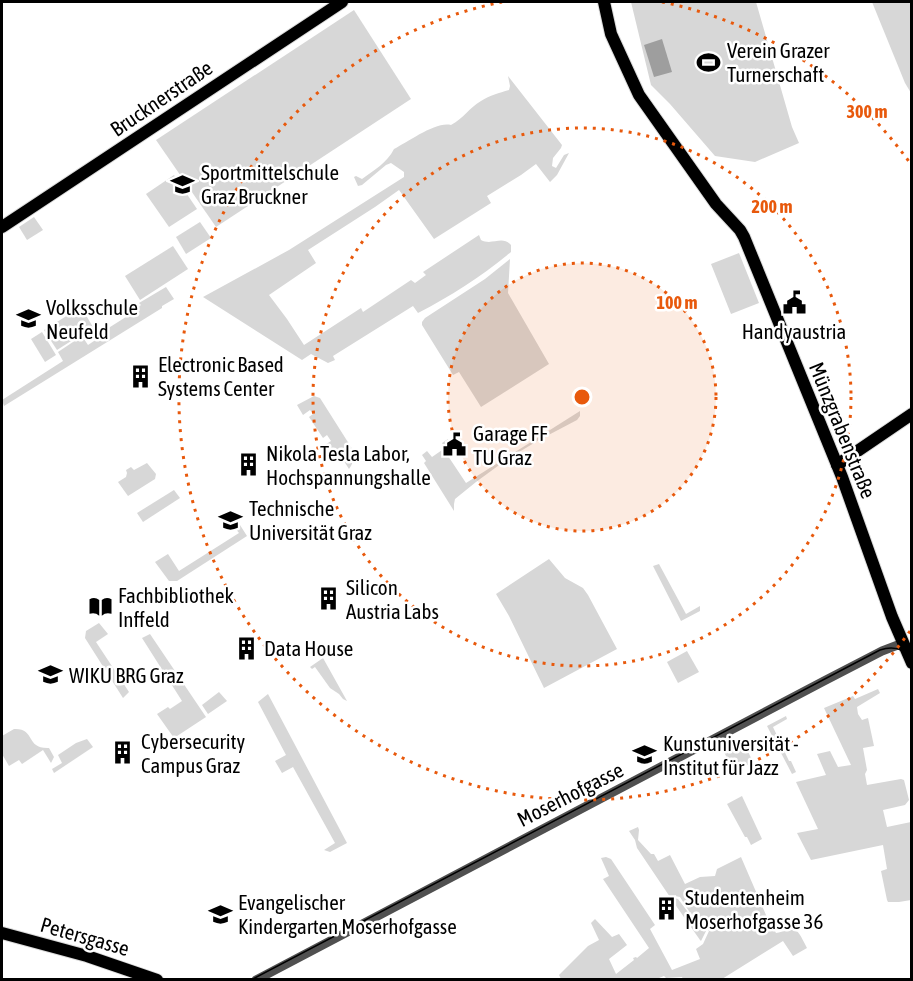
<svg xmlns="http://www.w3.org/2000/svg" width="913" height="981" font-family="'Asap Condensed',sans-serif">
  <rect width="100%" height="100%" fill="#fff"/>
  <g fill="#d7d7d7">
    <polygon points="631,2 756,2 792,127 799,143 755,162 715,156 670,104 651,85"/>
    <polygon points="872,2 911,2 911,93 905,83"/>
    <polygon points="354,10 411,99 216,227 156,140"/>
    <path d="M508,76L562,145L561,148L553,158L552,166L556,168L564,155L569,153L557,175L550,182L536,164L521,175L487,196L491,203L434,239L399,190L375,207L308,250L316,263L269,295L287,319L304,345L361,308L363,312L411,280L415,283L426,275L423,272L479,235L481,240C492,246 502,235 511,245V252C482,276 451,296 418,313L413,306L333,356L335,360L328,363L311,354L302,360L203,297L289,250L404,177V172L391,163L386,165L362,185L358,186L354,177L356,176L362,179C374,170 387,163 394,149C408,142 436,121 451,125C464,118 469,108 481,101C490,95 499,93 509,90L510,86Z"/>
    <polygon points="174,175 197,209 169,227 146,194"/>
    <polygon points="34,217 43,230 27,240 19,227"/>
    <polygon points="200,222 211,238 186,254 176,237"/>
    <polygon points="173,246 188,269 140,300 125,276"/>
    <polygon points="739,253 759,303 731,314 711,264"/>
    <polygon points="510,259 508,293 549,364 481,407 459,372 453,375 422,325 422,322 425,318 485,279"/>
    <polygon points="166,287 174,299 162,306 162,308 4,406 2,400 63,361 58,352 82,336 88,345 100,337 99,334 137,310 137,308 141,305 139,303"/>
    <polygon points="81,307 93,327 57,350 44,330"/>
    <polygon points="42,332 56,355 45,362 31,339"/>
    <path d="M314,396L320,398L351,447C355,456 354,462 349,469L342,458L340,459L335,451L326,456L319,446L321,445L323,446L331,441L327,435L323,438L309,417L313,414L310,410L303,415L297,405Z"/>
    <polygon points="580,411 580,416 577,420 539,440 506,460 476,482 455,499 454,504 454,511 424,463 426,461 422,455 427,451 432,457 445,448 442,443 448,439 453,448 446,453 466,483"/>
    <polygon points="147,463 156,474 155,479 128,496 118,482 126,477 127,473 126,470 131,467 134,470"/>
    <polygon points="174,490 180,498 143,522 137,513"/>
    <polygon points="240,525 247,536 177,581 169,581 155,562 168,554 179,571 239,533 235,528"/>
    <polygon points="549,559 565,578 583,588 588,595 617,649 544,688 509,616 496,594"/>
    <polygon points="659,564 686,614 700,606 700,611 681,621 653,566"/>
    <polygon points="99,623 108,634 96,642 129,692 123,698 85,638 86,631"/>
    <polygon points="150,634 206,717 174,738 157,714 168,707 170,709 182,701 142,638"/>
    <polygon points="687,651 699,672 678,683 667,662"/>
    <polygon points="323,658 347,701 343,699 339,694 330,688 315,667 312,669 310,667"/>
    <polygon points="878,689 880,693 857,707 858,714 862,720 868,718 874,746 863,748 867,770 865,774 867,785 901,779 904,780 909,800 905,805 883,810 887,827 911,822 911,900 899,902 888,902 887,900 881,871 887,869 883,845 811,860 797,833 818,829 796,782 826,775 817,754 830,751 838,767 851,765 824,708 853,696 855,699"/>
    <polygon points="219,692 227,701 208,714 202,705"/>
    <polygon points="268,694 347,843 330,852 324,850 335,843 293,767 282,773 275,761 286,755 258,702"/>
    <polygon points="786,716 787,719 773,727 789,761 791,761 796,772 792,774 767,726"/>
    <path d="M14,729C36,728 25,749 49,748L54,757L51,763L43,750L22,764L19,760L9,766L2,754V736Z"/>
    <polygon points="87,739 93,747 54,773 52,769 62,763 58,755 76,743"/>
    <polygon points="742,739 753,762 734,772 723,750"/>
    <polygon points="742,796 762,839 751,845 747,837 745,837 727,804"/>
    <path d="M638,827L639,830L638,840L651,854H654L658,861L670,855L685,884L700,877L715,876L717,869L741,857L766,915L776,933C799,928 796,927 807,948L793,956L783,941L722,979H683L682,977L666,978L664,976L654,980L561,979L559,975L588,946L599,940L591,923L595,919L612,937L619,934L627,945L609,959L616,974L634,960L633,958L636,957L637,958L649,948L603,879L609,876L601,858L606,857L611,859L655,925L650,929L672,970L700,959L696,949L703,944L709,931L707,929L701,941L700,940L672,900L674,898L678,899L691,916H692L680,897L675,896L670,897L637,848L635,840L629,831Z"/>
  </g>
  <polygon fill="#9e9e9e" points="662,39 672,72 654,77 644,45"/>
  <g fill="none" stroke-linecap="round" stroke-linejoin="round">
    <defs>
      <g id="major">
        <polyline points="604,2 611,34 639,95 716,204 740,230 744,237 842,477 892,617 912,663"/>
        <polyline points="2,227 342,2"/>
        <polyline points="837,465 912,414"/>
        <polyline points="2,933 87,956 157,980"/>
      </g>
    </defs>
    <use href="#major" stroke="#dbdbdb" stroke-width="14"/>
    <polyline stroke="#505050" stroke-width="9" points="256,980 824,681 882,651 903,643"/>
    <use href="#major" stroke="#000" stroke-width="12"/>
    <g stroke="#000" stroke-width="1.5">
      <polyline points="2,931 87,954 163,980"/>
      <path d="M251,980L880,650C892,646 903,648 912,658"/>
    </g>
  </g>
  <circle cx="582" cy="397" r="134" fill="#e8590c" fill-opacity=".12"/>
  <g fill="none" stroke="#e8590c" stroke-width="3" stroke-dasharray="3 6">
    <circle cx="582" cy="397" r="134"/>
    <circle cx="582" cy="397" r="269"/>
    <path d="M910 631A403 403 0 1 1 502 2M662 2A403 403 0 0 1 910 163"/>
  </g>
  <defs>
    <symbol id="stadium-bare" viewBox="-9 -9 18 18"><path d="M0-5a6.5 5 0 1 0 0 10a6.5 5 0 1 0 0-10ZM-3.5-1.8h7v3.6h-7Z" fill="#000" stroke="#fff" stroke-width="2.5" paint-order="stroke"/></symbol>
    <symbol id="school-bare" viewBox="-9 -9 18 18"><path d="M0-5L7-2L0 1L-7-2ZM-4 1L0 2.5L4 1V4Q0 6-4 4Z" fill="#000" stroke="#fff" stroke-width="2.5" paint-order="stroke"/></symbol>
    <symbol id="civic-bare" viewBox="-9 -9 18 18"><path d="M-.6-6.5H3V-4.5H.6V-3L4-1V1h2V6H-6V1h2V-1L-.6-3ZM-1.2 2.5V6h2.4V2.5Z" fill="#000" stroke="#fff" stroke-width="2.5" paint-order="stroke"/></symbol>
    <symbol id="building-bare" viewBox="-9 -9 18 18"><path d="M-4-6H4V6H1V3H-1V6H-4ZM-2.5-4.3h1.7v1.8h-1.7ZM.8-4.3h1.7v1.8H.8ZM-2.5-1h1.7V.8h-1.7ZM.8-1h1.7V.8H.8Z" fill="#000" stroke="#fff" stroke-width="2.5" paint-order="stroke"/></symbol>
    <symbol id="university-bare" viewBox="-9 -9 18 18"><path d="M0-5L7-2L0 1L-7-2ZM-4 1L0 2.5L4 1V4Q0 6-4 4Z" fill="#000" stroke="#fff" stroke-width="2.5" paint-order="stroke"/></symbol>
    <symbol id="library-bare" viewBox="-9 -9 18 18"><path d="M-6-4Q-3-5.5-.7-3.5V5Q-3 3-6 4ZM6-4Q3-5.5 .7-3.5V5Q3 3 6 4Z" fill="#000" stroke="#fff" stroke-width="2.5" paint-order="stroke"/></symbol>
  </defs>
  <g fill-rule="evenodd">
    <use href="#stadium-bare" x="692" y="46" width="33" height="33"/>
    <use href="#school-bare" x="166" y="168" width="33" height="33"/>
    <use href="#civic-bare" x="778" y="286" width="33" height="33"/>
    <use href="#school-bare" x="12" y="302" width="33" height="33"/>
    <use href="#building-bare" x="124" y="360" width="33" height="33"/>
    <use href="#civic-bare" x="438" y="428" width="33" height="33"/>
    <use href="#building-bare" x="232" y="448" width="33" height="33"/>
    <use href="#university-bare" x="214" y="504" width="33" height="33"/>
    <use href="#building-bare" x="312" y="582" width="33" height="33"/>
    <use href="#library-bare" x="84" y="590" width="33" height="33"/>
    <use href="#building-bare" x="230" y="632" width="33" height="33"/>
    <use href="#school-bare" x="34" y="658" width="33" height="33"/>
    <use href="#building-bare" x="106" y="736" width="33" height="33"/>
    <use href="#university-bare" x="628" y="738" width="33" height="33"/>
    <use href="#building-bare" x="650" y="892" width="33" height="33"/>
    <use href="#school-bare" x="204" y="898" width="33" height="33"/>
  </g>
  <g text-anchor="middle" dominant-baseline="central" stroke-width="5" stroke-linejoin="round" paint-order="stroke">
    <g font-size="21" fill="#000" stroke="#fff" text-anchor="start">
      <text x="727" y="50">Verein Grazer<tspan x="727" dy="24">Turnerschaft</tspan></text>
      <text x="201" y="172">Sportmittelschule<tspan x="201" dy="24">Graz Bruckner</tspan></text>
      <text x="46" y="307">Volksschule<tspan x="46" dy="24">Neufeld</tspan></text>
      <text x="794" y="331" text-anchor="middle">Handyaustria</text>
      <text x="158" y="364">Electronic Based<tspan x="158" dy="24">Systems Center</tspan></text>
      <text x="473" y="433">Garage FF<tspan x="473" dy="24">TU Graz</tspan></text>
      <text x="266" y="453">Nikola Tesla Labor,<tspan x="266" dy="24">Hochspannungshalle</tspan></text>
      <text x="249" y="508">Technische<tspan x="249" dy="24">Universität Graz</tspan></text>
      <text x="346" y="587">Silicon<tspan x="346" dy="24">Austria Labs</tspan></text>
      <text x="118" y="595">Fachbibliothek<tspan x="118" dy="24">Inffeld</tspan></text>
      <text x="264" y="648">Data House</text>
      <text x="69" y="675">WIKU BRG Graz</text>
      <text x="141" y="741">Cybersecurity<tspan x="141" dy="24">Campus Graz</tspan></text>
      <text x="663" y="743">Kunstuniversität -<tspan x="663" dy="24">Institut für Jazz</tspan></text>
      <text x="685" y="897">Studentenheim<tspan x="685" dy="24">Moserhofgasse 36</tspan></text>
      <text x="238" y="902">Evangelischer<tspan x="238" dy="24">Kindergarten Moserhofgasse</tspan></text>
    </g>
    <g font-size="21" fill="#000" stroke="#fff">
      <text transform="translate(161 98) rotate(-34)">Brucknerstraße</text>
      <text transform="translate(843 430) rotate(68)">Münzgrabenstraße</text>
      <text transform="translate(570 794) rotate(-27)">Moserhofgasse</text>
      <text transform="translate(85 936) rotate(16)">Petersgasse</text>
    </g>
  </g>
  <circle cx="582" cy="397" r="9" fill="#e8590c" stroke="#fff" stroke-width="3"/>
  <g font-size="18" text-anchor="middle" font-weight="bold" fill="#e8590c" stroke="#fff" stroke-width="5" stroke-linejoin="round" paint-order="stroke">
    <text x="867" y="118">300 m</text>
    <text x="772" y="213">200 m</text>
    <text x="677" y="309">100 m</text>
  </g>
  <rect width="913" height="981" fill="none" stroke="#000000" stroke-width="6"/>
</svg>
